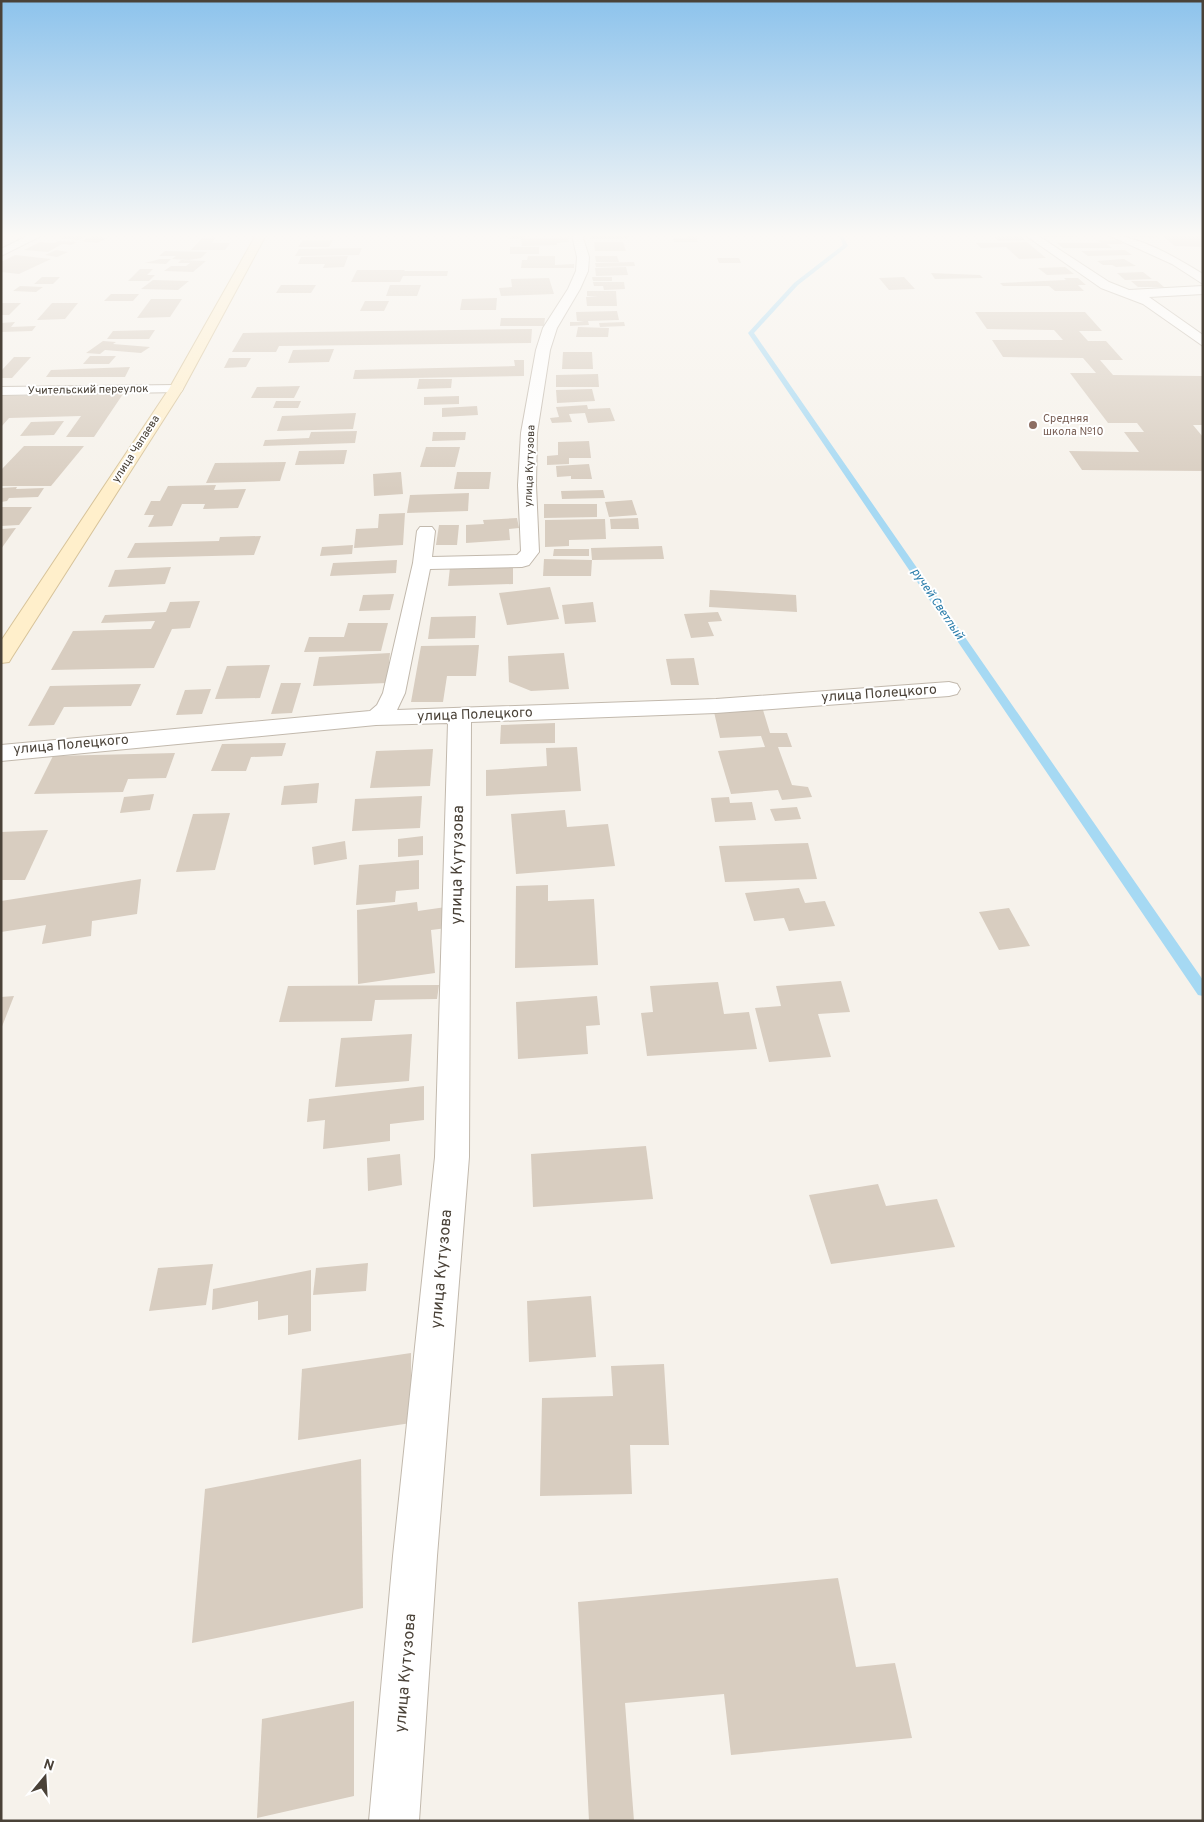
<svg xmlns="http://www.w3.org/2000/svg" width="1204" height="1822" font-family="Overpass,sans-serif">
  <rect width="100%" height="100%" fill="#f6f2eb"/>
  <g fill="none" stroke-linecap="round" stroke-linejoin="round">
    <polygon fill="#a6d9f3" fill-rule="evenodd" points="839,235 843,235 848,246 798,285 754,333 1203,980 1203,996 1198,995 748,333 794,283 843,245"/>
  </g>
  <g fill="#d8cdc0">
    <polygon points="59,235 89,235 78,240 60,238 63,237"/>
    <polygon points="510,235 525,235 525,239 568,237 569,242 557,243 557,245 522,246 521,239 509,239"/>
    <polygon points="590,235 628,235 629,238 590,239"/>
    <polygon points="685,235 695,235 698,242 674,242 673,238 686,238"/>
    <polygon points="1000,235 1019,235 1025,240 999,241 994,237 1003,237"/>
    <polygon points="1044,235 1076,235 1076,237 1046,237"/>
    <polygon points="1124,235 1155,235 1158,238 1126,237"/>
    <polygon points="1162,235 1203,235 1203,247 1175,246"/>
    <polygon points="93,236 108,238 97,243 81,241"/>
    <polygon points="216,237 212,243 230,243 225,250 191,250 202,238"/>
    <polygon points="303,240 333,240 329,247 298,247"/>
    <polygon points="1098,240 1118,240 1123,244 1107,244 1112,248 1063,248 1057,243 1101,243"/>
    <polygon points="59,241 77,242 71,245 62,244 48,252 24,250 40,242 54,243"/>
    <polygon points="594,242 623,242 626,251 595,251"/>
    <polygon points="1027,242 1046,258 1019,259 1006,247 981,248 976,243"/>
    <rect x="510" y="247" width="29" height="7"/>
    <polygon points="362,248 359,255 295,256 299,249"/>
    <polygon points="56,250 68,252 57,257 45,255"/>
    <polygon points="1125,250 1132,255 1088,256 1081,251"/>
    <polygon points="165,251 207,252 201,258 189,260 172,259 176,256 159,256"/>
    <polygon points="15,255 51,259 19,274 1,272 1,262"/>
    <polygon points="348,256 344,267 323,268 325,264 298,264 301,257"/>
    <polygon points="528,256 555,256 555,265 574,264 574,268 521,268 522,260 527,260"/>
    <polygon points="595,256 617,256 619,262 596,262"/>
    <polygon points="717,258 739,258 741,263 719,263"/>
    <polygon points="160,259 171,259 166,264 145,263"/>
    <polygon points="1124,259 1136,266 1116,267 1112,265 1103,265 1097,261"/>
    <polygon points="181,260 206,261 193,272 164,271 171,266 186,266 190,263 178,263"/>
    <polygon points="634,262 635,266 596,267 595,263"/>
    <polygon points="626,267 628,275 596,276 595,268"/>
    <polygon points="1065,267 1074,274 1047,275 1038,268"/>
    <polygon points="140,269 153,269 147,275 155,275 149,281 128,281"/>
    <polygon points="357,270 405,270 404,271 448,271 447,276 403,276 400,282 351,282"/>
    <polygon points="1143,272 1152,279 1125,280 1117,273"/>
    <polygon points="931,273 980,275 983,278 935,279"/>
    <polygon points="42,277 60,277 53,284 34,284"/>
    <polygon points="592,277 612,277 612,281 593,281"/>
    <polygon points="904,277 915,289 889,290 879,278"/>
    <polygon points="549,278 554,294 501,296 499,288 512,287 511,279"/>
    <polygon points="1064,278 1078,278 1086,285 1078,285 1084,291 1055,291 1049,286 1003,286 1000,283 1066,280"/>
    <polygon points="153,280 189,281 178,290 141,289"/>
    <polygon points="1131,281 1157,281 1164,287 1138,287"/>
    <polygon points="593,282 624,282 625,289 604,290 603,286 594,286"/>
    <polygon points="281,285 316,285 311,293 276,293"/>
    <polygon points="390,285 421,285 417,296 386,296"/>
    <polygon points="20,286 43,287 36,292 13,291"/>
    <polygon points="587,291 616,291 617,306 587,306 586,297 598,297 587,296"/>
    <polygon points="111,294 139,294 133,301 104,301"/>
    <polygon points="497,298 496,310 460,310 462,299"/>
    <polygon points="151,299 182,299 170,317 137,318"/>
    <polygon points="365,301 389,301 384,311 360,311"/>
    <polygon points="1,303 21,303 9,315 1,315"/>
    <polygon points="52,303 78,303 65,319 37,320"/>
    <polygon points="617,311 619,320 588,321 589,325 570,326 570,322 584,322 577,321 576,312"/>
    <polygon points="975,312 1085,312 1102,331 1079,331 1088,341 1106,341 1123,360 1100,360 1113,375 1203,376 1203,425 1193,425 1203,437 1203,471 1082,470 1069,451 1139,452 1124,432 1144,432 1137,423 1108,423 1070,373 1096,373 1083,358 1003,357 992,340 1063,340 1054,330 987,329"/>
    <polygon points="501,318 545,318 544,326 500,326"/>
    <polygon points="15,322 11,327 36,326 32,331 1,332 1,323"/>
    <polygon points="624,322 625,326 600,327 599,323"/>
    <polygon points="578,327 609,328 608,337 576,337"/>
    <polygon points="532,329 531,343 279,346 276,352 232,352 243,333"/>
    <polygon points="155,330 149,339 107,339 113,331"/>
    <polygon points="103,341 116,342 113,344 150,347 141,353 105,350 100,354 86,353"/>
    <polygon points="334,349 329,362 288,363 293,350"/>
    <polygon points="563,352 592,352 593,369 562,369"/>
    <polygon points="90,356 116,356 109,364 83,364"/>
    <polygon points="14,357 31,357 12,378 1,378 1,371"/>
    <polygon points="229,358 251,358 246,367 224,368"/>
    <polygon points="514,360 524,360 524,376 353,379 355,370 515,366"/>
    <polygon points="130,367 125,377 46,377 51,370"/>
    <polygon points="598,374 599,387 556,387 556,375"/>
    <polygon points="419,379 452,379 451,388 417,389"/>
    <polygon points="300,386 294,398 251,398 257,387"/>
    <polygon points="592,389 595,401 557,403 556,390"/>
    <polygon points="123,394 94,437 66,437 81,416 9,418 1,427 1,396"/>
    <polygon points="459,396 459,404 424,405 424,397"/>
    <polygon points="276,401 301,401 298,408 273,408"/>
    <polygon points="587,405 588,409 610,408 615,421 588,423 585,413 569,414 572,422 552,423 550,418 559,417 556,407"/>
    <polygon points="477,406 478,415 442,417 442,408"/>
    <polygon points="356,413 353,429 277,431 282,416"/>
    <polygon points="64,421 54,435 20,436 31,422"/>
    <polygon points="357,431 355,443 263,446 265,440 309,438 311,432"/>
    <polygon points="433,432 466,432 465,440 432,441"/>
    <polygon points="589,441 591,458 569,458 569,464 547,465 547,456 558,455 558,442"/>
    <polygon points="24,446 84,446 51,486 1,486 1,470"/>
    <polygon points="426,447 460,447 455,467 420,467"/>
    <polygon points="347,450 344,464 295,465 299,451"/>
    <polygon points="286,462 280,481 206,483 215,463"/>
    <polygon points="589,464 592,479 571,479 571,476 557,477 556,466"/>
    <polygon points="401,472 403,494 374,496 373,474"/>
    <polygon points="457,472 491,472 489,489 454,489"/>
    <polygon points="216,485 214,490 246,489 238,508 203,509 205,504 182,504 172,526 148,527 154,515 144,515 151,501 160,501 168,486"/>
    <polygon points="17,487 16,489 44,488 38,497 9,498 7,501 1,502 1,488"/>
    <polygon points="603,490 605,498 562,499 561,491"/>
    <polygon points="469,493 468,511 407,513 410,495"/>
    <polygon points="632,500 637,515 609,517 605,502"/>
    <polygon points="544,504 597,504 597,517 544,518"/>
    <polygon points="1,507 32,507 19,525 1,526"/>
    <polygon points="405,513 403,545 354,548 356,529 378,528 379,514"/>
    <polygon points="517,518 519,528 509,529 510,540 466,543 466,525 484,524 483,520"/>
    <polygon points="638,518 639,529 611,529 610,519"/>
    <polygon points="605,519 606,539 569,540 569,546 545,547 545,520"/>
    <polygon points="439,525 459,525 457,545 436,545"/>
    <polygon points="16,528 1,549 1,529"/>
    <polygon points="261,536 254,555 127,558 135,543 219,541 220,537"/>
    <polygon points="353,545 352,554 320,556 322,547"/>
    <polygon points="662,546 664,559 592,560 591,548"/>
    <polygon points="554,549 589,549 589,556 553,556"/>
    <polygon points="544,559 592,560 591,576 543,576"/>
    <polygon points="397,560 396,573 330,576 333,563"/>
    <polygon points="513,565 513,584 448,586 450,567"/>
    <polygon points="171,567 165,584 108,587 115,570"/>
    <polygon points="550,587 559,619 507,625 499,593"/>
    <polygon points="710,590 796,595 797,612 709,607"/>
    <polygon points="394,594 390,610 359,611 363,595"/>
    <polygon points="200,601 190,628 172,629 154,668 51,670 73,631 151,629 155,621 101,623 105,615 166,612 170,602"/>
    <polygon points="593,602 596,622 565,624 562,605"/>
    <polygon points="718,612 722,621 708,622 714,636 691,638 684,614"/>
    <polygon points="476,616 475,638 428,639 431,617"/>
    <polygon points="348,623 388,623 381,651 304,652 309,637 344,637"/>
    <polygon points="479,645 476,676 447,676 443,702 411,702 421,646"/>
    <polygon points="390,653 387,683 313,686 319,657"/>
    <polygon points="564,653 569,689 531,691 509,682 508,656"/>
    <polygon points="694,658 699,685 671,685 666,659"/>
    <polygon points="270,665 260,698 215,699 227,666"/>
    <polygon points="281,683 301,683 292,713 271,714"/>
    <polygon points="141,684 131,706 64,707 54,725 28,726 50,686"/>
    <polygon points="211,689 202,714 176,715 185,690"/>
    <polygon points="763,710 770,733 787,733 792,747 778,747 792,785 808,787 812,797 782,800 778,790 731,794 718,751 765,747 761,736 720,738 714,712"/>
    <polygon points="555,723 555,743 500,744 501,725"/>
    <polygon points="286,743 282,756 251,757 246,771 211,771 222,744"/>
    <polygon points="577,747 581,791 486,796 486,770 547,766 546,748"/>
    <polygon points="433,749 430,786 370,788 376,751"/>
    <polygon points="175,753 166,778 128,779 123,792 34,794 53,756"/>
    <polygon points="319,783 317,803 281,805 284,786"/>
    <polygon points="154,794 150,810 120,813 124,797"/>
    <polygon points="422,796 420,828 352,831 355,799"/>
    <polygon points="729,797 730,803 752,802 756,820 715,822 711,798"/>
    <polygon points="797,807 801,819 775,821 770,809"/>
    <polygon points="565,810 567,827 608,824 615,866 516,874 511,814"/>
    <polygon points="230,813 215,870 176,872 193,814"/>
    <polygon points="48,830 25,880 1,880 1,832"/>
    <polygon points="423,836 423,855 398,857 398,839"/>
    <polygon points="345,841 347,859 314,865 312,847"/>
    <polygon points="808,843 817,879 725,882 719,846"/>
    <polygon points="419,860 419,889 396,891 395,902 356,905 359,865"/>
    <polygon points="141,879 137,914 92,921 91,936 42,944 46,925 1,932 1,901"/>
    <polygon points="548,885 548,901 594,899 598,965 515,968 516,886"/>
    <polygon points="799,888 805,903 825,901 835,926 789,931 784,918 754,921 745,893"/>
    <polygon points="417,902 418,911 453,906 455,927 431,930 435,973 358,984 357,910"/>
    <polygon points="1009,908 1030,946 999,950 979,912"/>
    <polygon points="841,981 850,1012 818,1014 831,1057 769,1062 755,1008 781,1006 776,986"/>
    <polygon points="718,982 724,1014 749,1012 757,1049 647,1056 641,1013 653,1012 650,986"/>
    <polygon points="439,985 437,999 375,1000 372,1021 279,1022 288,986"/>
    <polygon points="14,996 1,1029 1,997"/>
    <polygon points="597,996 600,1025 586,1026 588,1054 518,1059 516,1002"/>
    <polygon points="412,1034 409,1081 335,1087 341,1038"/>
    <polygon points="424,1086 424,1120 390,1124 390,1141 323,1149 325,1120 307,1122 309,1099"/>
    <polygon points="646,1146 653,1199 533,1207 531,1154"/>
    <polygon points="400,1154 402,1185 368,1191 367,1158"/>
    <polygon points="878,1184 886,1206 937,1199 955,1247 831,1264 809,1195"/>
    <polygon points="368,1263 366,1291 313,1295 316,1268"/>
    <polygon points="213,1264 206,1305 149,1311 158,1268"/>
    <polygon points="311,1270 311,1331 288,1335 288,1315 258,1320 258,1301 212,1310 213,1289"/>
    <polygon points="591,1296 596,1357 529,1362 527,1301"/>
    <polygon points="411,1353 411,1423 298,1440 302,1369"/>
    <polygon points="664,1364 669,1445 630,1445 632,1494 540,1496 542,1398 613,1396 611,1366"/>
    <polygon points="361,1459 363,1608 192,1643 205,1489"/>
    <polygon points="838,1578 856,1667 895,1663 912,1738 731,1755 724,1694 625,1703 634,1821 589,1821 578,1602"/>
    <polygon points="354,1701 354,1796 257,1818 262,1719"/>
  </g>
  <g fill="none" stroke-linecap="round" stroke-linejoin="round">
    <defs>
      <g id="street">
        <polygon points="29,235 43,235 1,256 1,249"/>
        <polygon points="572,235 582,235 589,257 588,271 580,289 557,328 550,350 537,433 536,485 539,552 529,565 522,567 430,569 405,693 397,710 716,699 949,682 957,684 960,689 957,694 949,696 716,713 471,722 469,1157 437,1556 419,1821 369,1821 393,1556 435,1157 448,723 376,725 1,761 1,745 370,711 377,705 383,693 413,563 417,531 420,527 432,527 435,531 432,557 517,555 521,551 518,485 521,433 536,350 543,328 568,289 576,271 577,257"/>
        <polygon points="1025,235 1037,235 1109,282 1129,290 1203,286 1203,294 1149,297 1203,335 1203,346 1143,304 1101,288"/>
        <path d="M1108,235C1138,235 1177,258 1203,274V284L1172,264Z"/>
        <polygon points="176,385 181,386 183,389 181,392 1,395 1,387"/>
      </g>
      <polygon id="secondary" points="256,235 266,235 183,389 12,657 9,662 1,663 1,641 169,389"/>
    </defs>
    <use href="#street" stroke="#c2b9ad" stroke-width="2"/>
    <use href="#secondary" stroke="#d7c39a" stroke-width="2"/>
    <use href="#street" fill="#fff" fill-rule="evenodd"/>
    <use href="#secondary" fill="#ffefcb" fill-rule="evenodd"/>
  </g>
  <linearGradient id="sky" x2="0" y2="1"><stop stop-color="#8dc3ec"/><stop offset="0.48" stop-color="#fbf9f6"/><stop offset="1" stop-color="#fbf9f6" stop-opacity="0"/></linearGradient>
  <rect width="1204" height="490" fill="url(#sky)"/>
  <circle fill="#8d6e63" stroke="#fff" stroke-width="2" cx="1033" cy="425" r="5"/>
  <g text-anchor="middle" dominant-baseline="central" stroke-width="4" stroke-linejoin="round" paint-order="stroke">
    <g font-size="11" fill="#4a4238" stroke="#fff">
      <text transform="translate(88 390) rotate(-1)">Учительский переулок</text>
      <text transform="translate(136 449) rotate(-57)">улица Чапаева</text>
      <text transform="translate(530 466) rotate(-88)">улица Кутузова</text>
    </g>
    <g font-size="11" fill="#785e54" stroke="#fff" text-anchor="start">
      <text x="1043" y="419">Средняя<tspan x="1043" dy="13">школа №10</tspan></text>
    </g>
    <g font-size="12" font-style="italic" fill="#297caa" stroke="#fff">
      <text transform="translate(937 604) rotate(56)">ручей Светлый</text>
    </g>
    <g font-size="14" fill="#4a4238" stroke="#fff">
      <text transform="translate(879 694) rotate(-4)">улица Полецкого</text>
      <text transform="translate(475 715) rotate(-2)">улица Полецкого</text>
      <text transform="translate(71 745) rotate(-5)">улица Полецкого</text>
    </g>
    <g font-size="16" fill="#4a4238" stroke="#fff">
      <text transform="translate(458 865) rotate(-89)">улица Кутузова</text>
      <text transform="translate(442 1269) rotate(-85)">улица Кутузова</text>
      <text transform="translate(406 1673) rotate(-85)">улица Кутузова</text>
    </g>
  </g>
  <rect width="1204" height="1822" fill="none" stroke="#4a4238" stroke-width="5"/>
  <g transform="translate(45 1777) rotate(18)" stroke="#ffffff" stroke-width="4" paint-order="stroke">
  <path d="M0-4L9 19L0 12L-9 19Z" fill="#4a4238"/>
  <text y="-8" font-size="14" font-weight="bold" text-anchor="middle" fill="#4a4238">N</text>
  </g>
</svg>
